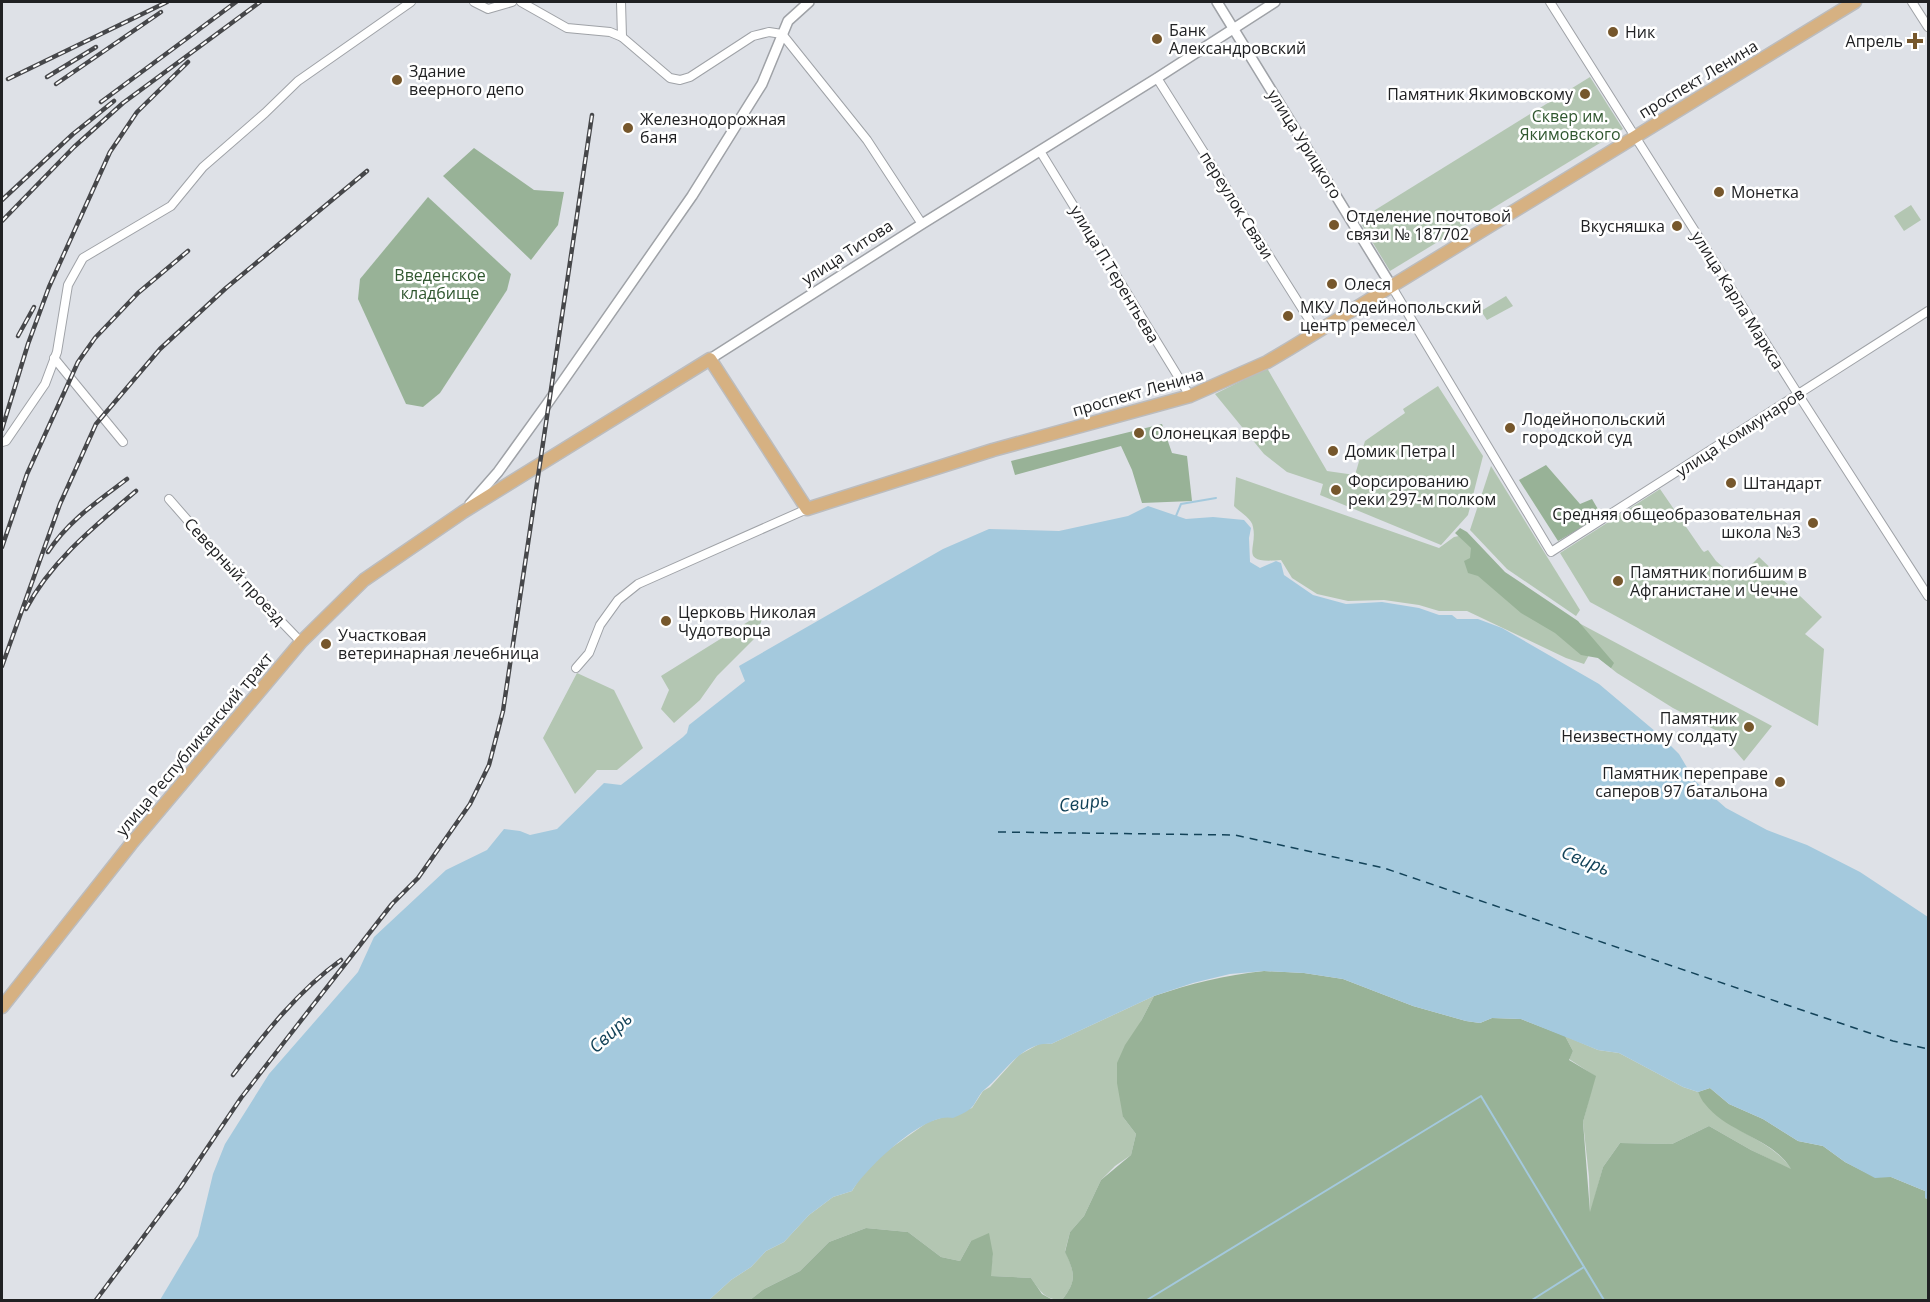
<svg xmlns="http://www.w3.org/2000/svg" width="1930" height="1302" font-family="'Open Sans',sans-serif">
  <rect width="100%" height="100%" fill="#dee1e7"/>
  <g fill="#b3c6b2">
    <polygon points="1590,77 1623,129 1390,271 1359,220"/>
    <polygon points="1911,205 1921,220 1904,231 1894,216"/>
    <polygon points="1506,296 1513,306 1487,320 1481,311"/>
    <polygon points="1267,368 1327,471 1355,475 1365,441 1405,413 1403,409 1438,386 1483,456 1468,515 1441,545 1320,495 1323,484 1287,472 1264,454 1215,394"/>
    <polygon points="1491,466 1580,610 1576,616 1507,569 1470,530"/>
    <path d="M1236,477L1439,548L1454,537L1459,536L1589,655L1584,664L1566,658L1467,611H1439L1419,605L1384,600L1348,601L1317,594L1292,578L1281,560C1237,564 1258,549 1253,527C1252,518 1239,512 1234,506Z"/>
    <polygon points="1660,489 1702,550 1704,552 1708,550 1716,561 1737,579 1759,557 1822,617 1805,634 1824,649 1818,726 1590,602 1560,553"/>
    <polygon points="765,611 755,638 717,676 700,700 674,723 661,709 669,690 661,676"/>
    <polygon points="1577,622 1772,726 1744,761 1719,732 1673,708 1617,673 1582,645"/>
    <polygon points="577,673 614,690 643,748 617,770 597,770 575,794 543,738"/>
    <path d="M1154,996L1141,1021L1123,1117L1136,1134L1131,1155L1115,1166L1101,1180L1084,1216L1070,1232L1065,1251C1075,1273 1077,1281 1062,1300C1045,1300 1040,1291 1031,1278L990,1276L993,1254L971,1241L960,1261L941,1257L908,1232L866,1228L829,1242L800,1271L764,1289L750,1300H709L731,1280L751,1267L766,1251L784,1242L809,1215L833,1197L852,1191L860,1178L884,1153L928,1122L972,1108L983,1091L990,1087L1019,1055L1041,1043L1051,1044Z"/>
    <path d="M1565,1036L1598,1050L1619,1053L1683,1087L1698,1092C1719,1131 1769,1135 1792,1170L1751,1150L1709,1126L1672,1144L1620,1143L1603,1167L1590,1215L1589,1177L1583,1122L1595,1076L1569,1059L1573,1051Z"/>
  </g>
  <g fill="#98b297">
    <polygon points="474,148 534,190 564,192 558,225 531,260 443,176"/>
    <polygon points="428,197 511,274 507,290 440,393 423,407 406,404 358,299 360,279"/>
    <polygon points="1162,424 1172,453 1187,456 1192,501 1142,503 1132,470 1121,446 1015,475 1011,461"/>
    <polygon points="1546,465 1580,504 1592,499 1602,516 1558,541 1519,480"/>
    <polygon points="1460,528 1467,532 1505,572 1578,621 1614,663 1611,668 1598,658 1581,655 1555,633 1521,613 1478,576 1468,573 1464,561 1470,558 1471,548 1455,533"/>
    <path d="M1264,971L1304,973L1343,979L1413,1006L1466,1021L1480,1023L1492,1018L1521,1019L1565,1036L1573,1051L1569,1060L1596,1076L1583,1122L1590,1212L1603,1167L1620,1143L1672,1144L1709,1126L1751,1150L1791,1169C1773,1138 1727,1133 1705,1104C1702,1101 1700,1096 1698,1092L1710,1088L1729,1104L1763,1119L1798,1141L1823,1146L1845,1162L1875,1177H1891L1925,1191V1198L1928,1199V1300H1062C1077,1281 1075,1273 1065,1252L1070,1232L1084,1216L1101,1180L1131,1155L1136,1134L1123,1117L1117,1083V1063L1125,1045L1141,1021L1154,996C1190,984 1225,975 1264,971Z"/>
    <polygon points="866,1228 908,1232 941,1257 960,1261 971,1241 989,1233 993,1254 991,1276 1031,1278 1042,1294 1053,1300 750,1300 764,1289 800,1271 829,1242"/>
  </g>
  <path fill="#a4c9dd" d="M1148,506L1186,519L1213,517L1244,520L1251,528L1249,538L1250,562L1260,568L1276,561L1281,563L1284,575L1313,595L1346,604L1382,602L1419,608L1439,615H1452L1457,619H1478L1502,628L1599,684L1662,737L1679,754L1695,781L1726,808L1767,830L1807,845L1860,872L1928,917V1199L1925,1198V1191L1891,1177L1875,1178L1845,1162L1823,1146L1798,1141L1763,1119L1729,1104L1710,1088L1698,1092L1683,1087L1619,1053L1598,1050L1521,1019L1492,1018L1480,1023L1466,1021L1413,1006L1343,979L1304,973L1264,971L1230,974L1193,983L1154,996L1051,1044C1022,1041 1003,1075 984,1090C978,1095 976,1104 970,1109C965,1113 959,1115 953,1118C925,1111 866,1168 852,1191L833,1197L809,1215L784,1242L766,1251L751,1267L731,1280L709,1300H160L198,1236L213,1174L225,1144L269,1074L358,972L374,937L446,870L487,850L504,829L520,831L530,835L557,829L604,783L621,785L683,737L687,733L689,725L745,681L739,666L943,549L989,529L1059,531L1128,516Z"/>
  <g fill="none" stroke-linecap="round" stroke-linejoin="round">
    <g stroke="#a4c9dd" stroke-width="2">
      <polyline points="1176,516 1181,504 1216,498"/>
      <polyline points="1147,1300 1481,1096 1604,1300"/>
      <polyline points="1532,1300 1584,1267"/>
    </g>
    <polyline stroke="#134359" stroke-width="1.5" stroke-dasharray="8 6" stroke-linecap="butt" points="998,832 1235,835 1384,868 1893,1041 1928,1049"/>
    <defs>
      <g id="minor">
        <polyline points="474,2 488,9 512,2"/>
        <polyline points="521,2 567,28 610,32 622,37"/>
        <polyline points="621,2 622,37 670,78 680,80 690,77 753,36 769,32 782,34 867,140 922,224"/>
        <polyline points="1550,2 1796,391 1928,596"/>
        <polyline points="1912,2 1928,27"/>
        <polyline points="1157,78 1317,332"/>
        <polyline points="1040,151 1190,396"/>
        <polyline points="1392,287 1551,552 1928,311"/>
        <polyline points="54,358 123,442"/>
        <polyline points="2,442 6,441 45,384 57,352 68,285 83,258 171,206 203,167 265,113 298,81 411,2"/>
        <polyline points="169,499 224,562 301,642"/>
        <polyline points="576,668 589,653 600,625 618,600 638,584 807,509"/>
      </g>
      <g id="tertiary">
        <polyline points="1217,2 1392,287"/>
        <polyline points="710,359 922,224 1157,78 1275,2"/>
        <polyline points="470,504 498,472 547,404 692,196 762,84 788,21 809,2"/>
      </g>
      <polyline id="primary" points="2,1007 131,844 301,642 364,580 463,512 710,359 807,509 993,450 1190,396 1267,362 1289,349 1855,2"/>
    </defs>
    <use href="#minor" stroke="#9fa2a7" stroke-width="10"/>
    <use href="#tertiary" stroke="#9fa2a7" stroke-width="12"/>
    <use href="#primary" stroke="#bcbcbd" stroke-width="15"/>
    <use href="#minor" stroke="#fff" stroke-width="8"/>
    <use href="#tertiary" stroke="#fff" stroke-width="9"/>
    <use href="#primary" stroke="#d6b182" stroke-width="12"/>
    <defs>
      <g id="rail">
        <polyline points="47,77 96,47"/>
        <polyline points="8,79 167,2"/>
        <polyline points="56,84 161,12"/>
        <polyline points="101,102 236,2"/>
        <polyline points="2,200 73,134 114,101"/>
        <polyline points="2,221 74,147 123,103 260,2"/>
        <polyline points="18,336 34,307"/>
        <polyline points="2,429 28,344 49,287 110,152 137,112 188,62"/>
        <polyline points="2,547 27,474 78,362 95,338 138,293 188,251"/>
        <path d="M48,552C68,521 98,501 127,479"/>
        <path d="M26,609C51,561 96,525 136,491"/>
        <polyline points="2,666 60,504 96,424 160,349 226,288 367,171"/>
        <path d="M233,1075C265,1033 298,991 341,960"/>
        <polyline points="96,1300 180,1188 241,1098 285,1041 392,904 418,878 470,804 489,765 503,711 592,115"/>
      </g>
    </defs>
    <use href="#rail" stroke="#46474a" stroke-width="4.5"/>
    <use href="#rail" stroke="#fff" stroke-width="2" stroke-dasharray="7" stroke-linecap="butt"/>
  </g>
  <g fill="#76572c" stroke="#fff" stroke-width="2">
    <circle cx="1613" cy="32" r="6"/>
    <circle cx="1157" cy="39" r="6"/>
    <path d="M1912 32h6v6h6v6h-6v6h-6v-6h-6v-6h6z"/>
    <circle cx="397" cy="80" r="6"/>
    <circle cx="1585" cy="94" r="6"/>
    <circle cx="628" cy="128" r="6"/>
    <circle cx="1719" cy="192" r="6"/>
    <circle cx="1334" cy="225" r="6"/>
    <circle cx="1677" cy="226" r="6"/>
    <circle cx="1332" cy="284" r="6"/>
    <circle cx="1288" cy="316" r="6"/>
    <circle cx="1510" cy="428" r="6"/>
    <circle cx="1139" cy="433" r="6"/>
    <circle cx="1333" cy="451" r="6"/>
    <circle cx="1731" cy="483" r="6"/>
    <circle cx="1336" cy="490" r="6"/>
    <circle cx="1813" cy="523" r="6"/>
    <circle cx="1618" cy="581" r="6"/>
    <circle cx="666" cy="621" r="6"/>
    <circle cx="326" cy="644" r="6"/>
    <circle cx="1749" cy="727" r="6"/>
    <circle cx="1780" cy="782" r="6"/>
  </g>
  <g text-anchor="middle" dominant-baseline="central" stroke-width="5" stroke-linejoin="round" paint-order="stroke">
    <g font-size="16" fill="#202123" stroke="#fff" text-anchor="start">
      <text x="1169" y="30">Банк<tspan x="1169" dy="18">Александровский</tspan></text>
      <text x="1625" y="32">Ник</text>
      <text x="1903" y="41" text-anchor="end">Апрель</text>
      <text x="409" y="71">Здание<tspan x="409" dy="18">веерного депо</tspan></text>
      <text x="1573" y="94" text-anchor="end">Памятник Якимовскому</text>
      <text x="640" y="119">Железнодорожная<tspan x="640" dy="18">баня</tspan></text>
      <text x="1731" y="192">Монетка</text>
      <text x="1346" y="216">Отделение почтовой<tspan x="1346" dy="18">связи № 187702</tspan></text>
      <text x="1665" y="226" text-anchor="end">Вкусняшка</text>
      <text x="1344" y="284">Олеся</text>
      <text x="1300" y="307">МКУ Лодейнопольский<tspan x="1300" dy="18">центр ремесел</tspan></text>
      <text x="1522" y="419">Лодейнопольский<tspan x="1522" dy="18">городской суд</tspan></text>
      <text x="1151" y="433">Олонецкая верфь</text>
      <text x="1345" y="451">Домик Петра I</text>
      <text x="1348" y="481">Форсированию<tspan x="1348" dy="18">реки 297-м полком</tspan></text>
      <text x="1743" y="483">Штандарт</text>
      <text x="1801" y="514" text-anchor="end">Средняя общеобразовательная<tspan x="1801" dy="18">школа №3</tspan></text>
      <text x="1630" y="572">Памятник погибшим в<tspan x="1630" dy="18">Афганистане и Чечне</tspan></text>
      <text x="678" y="612">Церковь Николая<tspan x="678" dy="18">Чудотворца</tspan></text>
      <text x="338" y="635">Участковая<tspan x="338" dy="18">ветеринарная лечебница</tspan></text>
      <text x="1737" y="718" text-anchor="end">Памятник<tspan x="1737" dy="18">Неизвестному солдату</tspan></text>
      <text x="1768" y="773" text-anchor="end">Памятник переправе<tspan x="1768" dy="18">саперов 97 батальона</tspan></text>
    </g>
    <g font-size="16" fill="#202123" stroke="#fff">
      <text transform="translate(1698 79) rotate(-31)">проспект Ленина</text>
      <text transform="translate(1305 144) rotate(58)">улица Урицкого</text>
      <text transform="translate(1237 205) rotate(58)">переулок Связи</text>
      <text transform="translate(847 252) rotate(-33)">улица Титова</text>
      <text transform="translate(1115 274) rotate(59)">улица П.Терентьева</text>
      <text transform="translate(1738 300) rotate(58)">улица Карла Маркса</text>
      <text transform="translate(1138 392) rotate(-16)">проспект Ленина</text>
      <text transform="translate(1740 432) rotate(-33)">улица Коммунаров</text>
      <text transform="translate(235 571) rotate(47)">Северный проезд</text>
      <text transform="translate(194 744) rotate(-50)">улица Республиканский тракт</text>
    </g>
    <g font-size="16" fill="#30572f" stroke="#fff">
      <text x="1570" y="116">Сквер им.<tspan x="1570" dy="18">Якимовского</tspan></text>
      <text x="440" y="275">Введенское<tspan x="440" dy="18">кладбище</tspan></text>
    </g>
    <g font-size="18" font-style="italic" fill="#134359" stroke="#fff">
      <text transform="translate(1084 802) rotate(-7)">Свирь</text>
      <text transform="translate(1586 860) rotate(22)">Свирь</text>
      <text transform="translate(610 1032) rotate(-42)">Свирь</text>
    </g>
  </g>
  <rect width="1930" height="1302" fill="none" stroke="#202123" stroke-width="6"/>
</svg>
